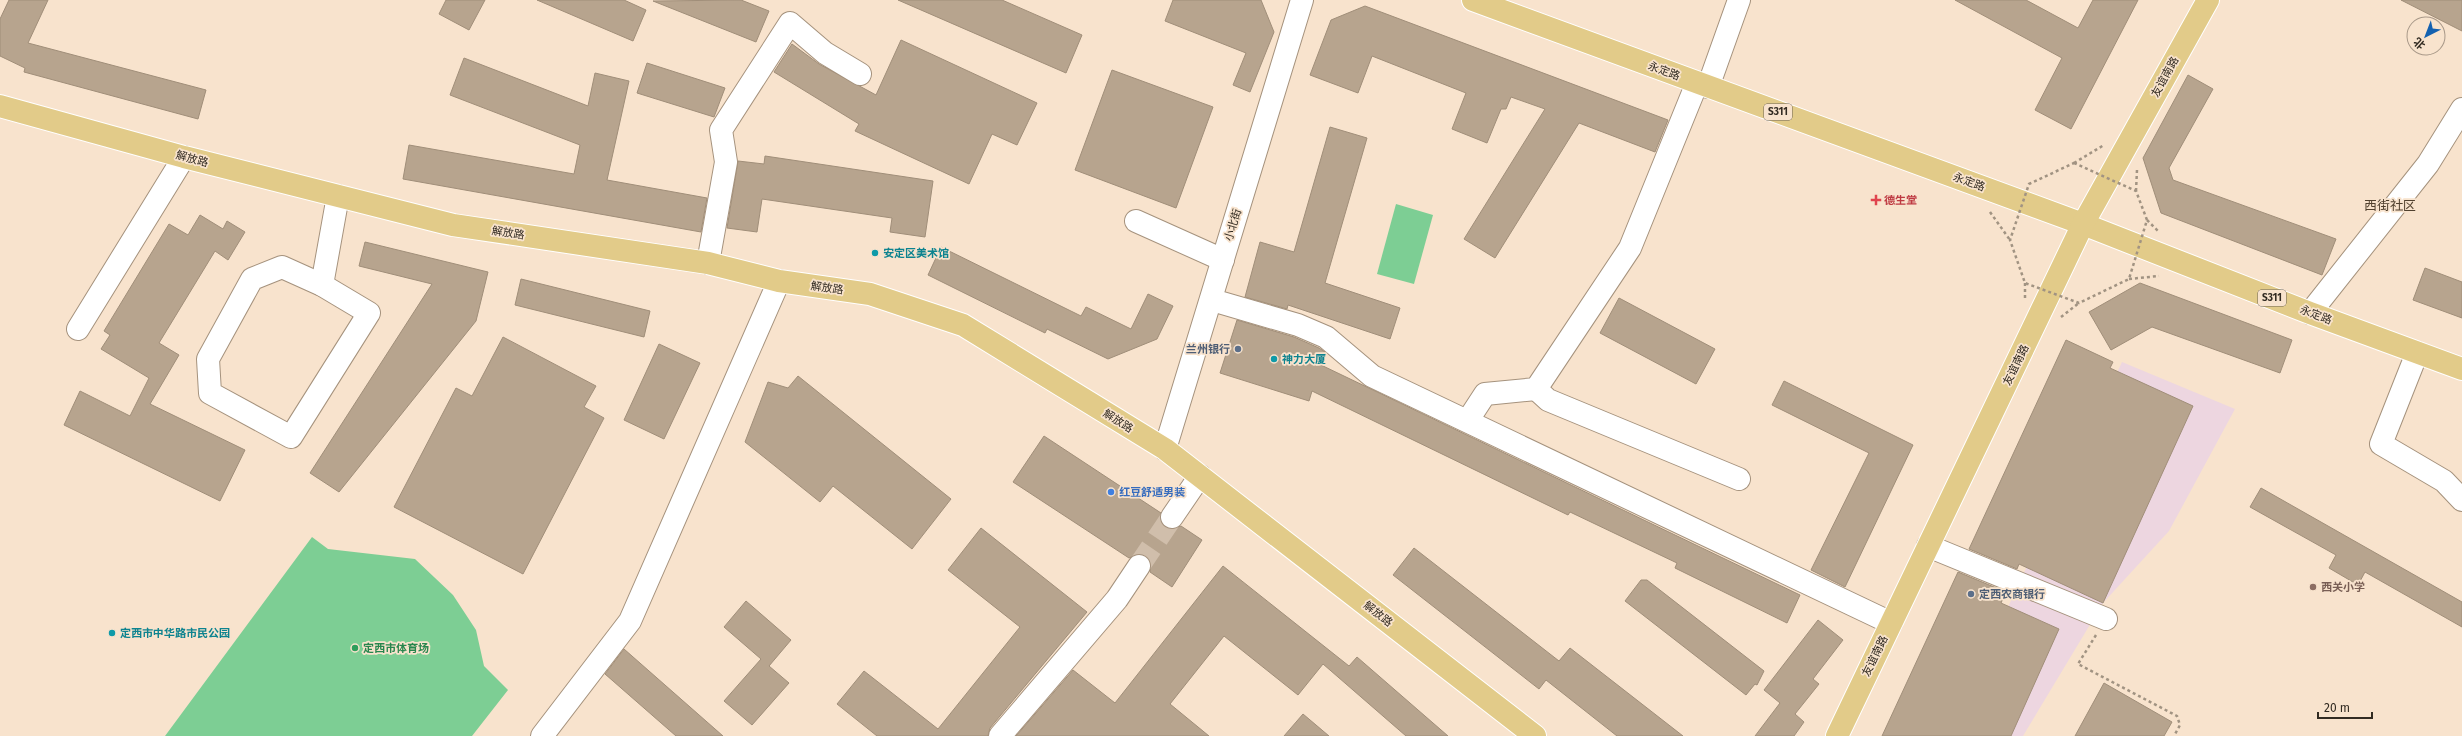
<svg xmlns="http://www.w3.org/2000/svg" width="2462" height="736" font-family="'Fira Sans','Noto Sans SC',sans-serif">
  <rect width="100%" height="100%" fill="#f8e3cd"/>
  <polygon fill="#edd6e0" points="2122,362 2235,409 2169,531 2103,603 2023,736 1948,736"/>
  <g fill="#7dce94">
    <polygon points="1396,204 1433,215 1414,284 1377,274"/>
    <polygon points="312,537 328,549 415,559 453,595 476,630 484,666 508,690 472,736 165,736"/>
  </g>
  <g fill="#b7a48e" stroke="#a08e79">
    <polygon points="9,0 48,0 28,43 206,90 198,119 24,72 25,68 0,56 0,19"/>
    <polygon points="446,0 485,0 469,30 439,14"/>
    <polygon points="537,0 624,0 646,10 633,41"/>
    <polygon points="741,0 769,11 756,42 653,1"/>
    <polygon points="898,0 1002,0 1082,35 1066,73"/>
    <polygon points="1173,0 1261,0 1274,32 1250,92 1233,85 1246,53 1165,21"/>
    <polygon points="1955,0 2026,0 2078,28 2093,0 2138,0 2071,129 2035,110 2062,58"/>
    <polygon points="2401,0 2462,0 2462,31"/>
    <polygon points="1365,6 1668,120 1655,152 1579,123 1495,258 1464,239 1545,109 1511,97 1506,109 1501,109 1487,143 1452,129 1466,93 1372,56 1358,93 1310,75 1331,20"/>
    <polygon points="901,40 1037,103 1017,145 992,134 969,184 855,131 859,124 774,72 792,44 819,64 876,95"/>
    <polygon points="464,58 588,106 595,73 629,81 607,180 707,198 701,232 403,179 409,145 574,174 580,145 450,95"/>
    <polygon points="647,63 725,88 714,117 637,93"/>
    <polygon points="1112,70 1213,107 1176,208 1075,170"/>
    <polygon points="2188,75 2213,89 2169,168 2173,180 2336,239 2322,275 2161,213 2143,158"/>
    <polygon points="1330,127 1367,138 1325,283 1400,308 1390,339 1288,305 1287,309 1245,297 1260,242 1294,252"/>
    <polygon points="765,156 933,181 925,237 890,232 892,218 762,199 757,232 727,228 738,161 764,164"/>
    <polygon points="200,215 223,229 227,221 245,232 228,260 215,251 159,343 179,355 150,404 245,450 220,501 64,425 80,391 130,416 149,378 101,349 110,335 104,331 169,224 188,235"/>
    <polygon points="365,242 488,272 476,321 339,492 310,473 432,284 359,266"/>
    <polygon points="941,247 1081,316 1086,307 1131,329 1148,294 1173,306 1157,339 1108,359 1047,329 1045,333 928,275"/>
    <polygon points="2425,268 2462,282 2462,318 2413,300"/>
    <polygon points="521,279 650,311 644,337 515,305"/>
    <polygon points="2140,283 2292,340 2280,373 2152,327 2111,350 2089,312"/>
    <polygon points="1619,298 1715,349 1696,384 1600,333"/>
    <polygon points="1237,320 1294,337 1319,348 1325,352 1321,365 1800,595 1787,623 1675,568 1677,563 1570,512 1568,515 1312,391 1309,401 1220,373"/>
    <polygon points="503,337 596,386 584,407 604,418 523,574 394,507 456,388 472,396"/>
    <polygon points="2066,340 2113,362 2110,368 2193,406 2103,603 2019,564 2017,569 1969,549"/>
    <polygon points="659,344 700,363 664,439 624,420"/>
    <polygon points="798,376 951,499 912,549 833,486 820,502 745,442 768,382 788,388"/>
    <polygon points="1784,381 1913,445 1845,587 1811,570 1869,453 1772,405"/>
    <polygon points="1044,436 1161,513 1161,522 1165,528 1171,529 1181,526 1202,540 1172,587 1150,572 1150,561 1146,555 1139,554 1129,558 1013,482"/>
    <polygon points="2261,488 2462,602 2462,627 2365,572 2358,585 2329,568 2336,555 2250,507"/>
    <polygon points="981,528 1087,612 990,728 988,736 877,736 837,704 864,671 938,729 1020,627 948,570"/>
    <polygon points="1414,548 1559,661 1570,648 1683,736 1617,736 1546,680 1539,689 1393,575"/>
    <polygon points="1223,566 1349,666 1357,657 1448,736 1406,736 1323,664 1298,695 1224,636 1170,704 1209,736 1016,736 1073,670 1115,703"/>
    <polygon points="1958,572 2006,592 2001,603 2059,629 2011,736 1882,736"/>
    <polygon points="1641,580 1647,580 1764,671 1757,685 1755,684 1746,695 1625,601"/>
    <polygon points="746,601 791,640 769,666 789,683 752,725 724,701 761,659 724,627"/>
    <polygon points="1818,620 1843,640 1813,679 1819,684 1795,714 1804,722 1794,736 1755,736 1780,703 1764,690"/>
    <polygon points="624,649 723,736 676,736 605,674"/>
    <polygon points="2104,683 2172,722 2164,736 2075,736"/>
    <polygon points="1303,714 1329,736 1284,736"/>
  </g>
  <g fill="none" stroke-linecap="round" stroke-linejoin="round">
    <polyline stroke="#d0beab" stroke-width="22" stroke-dasharray="22 11" stroke-linecap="butt" points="1139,566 1172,517"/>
    <defs>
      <g id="minor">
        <polyline points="1708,87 1739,0"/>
        <polyline points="1136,221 1223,260"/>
        <polyline points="708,263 726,162 721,130 790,23 825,53 860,74"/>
        <polygon points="282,267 322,285 369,313 291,437 210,393 208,359 252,279"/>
        <polyline points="322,285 338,196"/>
        <polyline points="1212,300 1298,325 1326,337 1372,376 1891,623"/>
        <polyline points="2310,313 2428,164 2462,109"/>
        <polyline points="78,329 184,157"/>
        <polyline points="2417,353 2381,444 2444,481 2462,500"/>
        <polyline points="1536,389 1548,400 1739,479"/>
        <polyline points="1468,420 1485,394 1536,389 1630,248 1697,83"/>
        <polyline points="1165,449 1302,0"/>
        <polyline points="1172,517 1200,476"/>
        <polyline points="1928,546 2106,619"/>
        <polyline points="542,736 630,621 779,281"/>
        <polyline points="1000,736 1117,599 1139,566"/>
      </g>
      <g id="major">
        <polyline points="1473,0 2083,224 2310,313 2462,369"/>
        <polyline points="0,106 184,157 453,225 708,263 779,281 870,294 963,325 1165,449 1535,736"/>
        <polyline points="1837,736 2083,224 2208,0"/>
      </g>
    </defs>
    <use href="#minor" stroke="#a5927d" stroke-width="24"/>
    <use href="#major" stroke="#fff" stroke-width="24"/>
    <g stroke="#a19382" stroke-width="2.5" stroke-dasharray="3 3" stroke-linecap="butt">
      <polyline points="2074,163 2104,145"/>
      <polyline points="2136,191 2137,170"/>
      <polyline points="1990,212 2010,240"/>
      <polyline points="2147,220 2159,232"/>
      <polyline points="2129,279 2159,276"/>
      <polyline points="2025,298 2025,283"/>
      <polyline points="2061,317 2079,303"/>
      <polyline points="2096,635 2078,664 2177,716 2180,725 2174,736"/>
    </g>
    <use href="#minor" stroke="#fff" stroke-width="22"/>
    <use href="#major" stroke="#e2cb89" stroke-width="22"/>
    <polygon stroke="#a19382" stroke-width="2.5" stroke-dasharray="3 3" stroke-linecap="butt" points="2074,163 2136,191 2147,220 2129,279 2079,303 2025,283 2010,240 2029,184"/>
  </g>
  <path fill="#e0444e" stroke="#f8e3cd" stroke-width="1.5" d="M1874 194h4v4h4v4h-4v4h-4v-4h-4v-4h4z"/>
  <g fill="#0f9aa8" stroke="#f8e3cd" stroke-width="1.5">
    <circle cx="875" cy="253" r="4"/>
    <circle cx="1274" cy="359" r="4"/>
    <circle cx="112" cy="633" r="4"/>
  </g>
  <g fill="#5c6f8a" stroke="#f8e3cd" stroke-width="1.5">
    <circle cx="1238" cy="349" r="4"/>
    <circle cx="1971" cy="594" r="4"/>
  </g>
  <circle fill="#3f7fe0" stroke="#f8e3cd" stroke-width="1.5" cx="1111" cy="492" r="4"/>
  <circle fill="#8d6e63" stroke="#f8e3cd" stroke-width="1.5" cx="2313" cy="587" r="4"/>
  <circle fill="#2e9e5b" stroke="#f8e3cd" stroke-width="1.5" cx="355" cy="648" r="4"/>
  <g text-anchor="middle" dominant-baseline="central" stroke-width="3.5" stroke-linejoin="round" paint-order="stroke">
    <g fill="#f8e3cd" stroke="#6d6255" stroke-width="1">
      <rect x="1764" y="104" width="28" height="16" rx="3"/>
      <rect x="2258" y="290" width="28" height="16" rx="3"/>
    </g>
    <g font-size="10" font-weight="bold" fill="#322b22">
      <text x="1778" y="112">S311</text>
      <text x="2272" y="298">S311</text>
    </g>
    <g font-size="11" fill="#322b22" stroke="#f8e3cd">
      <text transform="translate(1664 71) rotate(20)">永定路</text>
      <text transform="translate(2165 77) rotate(-61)">友谊南路</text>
      <text transform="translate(192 159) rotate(15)">解放路</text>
      <text transform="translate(1969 182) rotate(20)">永定路</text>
      <text transform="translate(1233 225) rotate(-73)">小北街</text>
      <text transform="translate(508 233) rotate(9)">解放路</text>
      <text transform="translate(827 288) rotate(8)">解放路</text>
      <text transform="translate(2316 315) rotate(21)">永定路</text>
      <text transform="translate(2016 365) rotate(-64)">友谊南路</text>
      <text transform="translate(1118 421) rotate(32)">解放路</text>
      <text transform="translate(1378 614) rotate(38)">解放路</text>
      <text transform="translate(1875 656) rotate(-64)">友谊南路</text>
    </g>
    <g font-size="11" font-weight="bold" fill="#be3a42" stroke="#f8e3cd" text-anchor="start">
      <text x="1884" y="200">德生堂</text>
    </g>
    <g font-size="11" font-weight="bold" fill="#0d838f" stroke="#f8e3cd" text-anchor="start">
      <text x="883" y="253">安定区美术馆</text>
      <text x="1282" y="359">神力大厦</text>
      <text x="120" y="633">定西市中华路市民公园</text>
    </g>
    <g font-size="11" font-weight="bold" fill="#4e5e75" stroke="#f8e3cd" text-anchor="end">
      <text x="1230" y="349">兰州银行</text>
      <text x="1979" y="594" text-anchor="start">定西农商银行</text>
    </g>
    <g font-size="11" font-weight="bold" fill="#366cbe" stroke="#f8e3cd" text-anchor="start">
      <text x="1119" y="492">红豆舒适男装</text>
    </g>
    <g font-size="11" font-weight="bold" fill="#785e54" stroke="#f8e3cd" text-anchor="start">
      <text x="2321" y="587">西关小学</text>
    </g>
    <g font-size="11" font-weight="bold" fill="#27864d" stroke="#f8e3cd" text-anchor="start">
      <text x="363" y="648">定西市体育场</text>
    </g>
    <g font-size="13" fill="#50402e" stroke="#f8e3cd">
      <text x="2390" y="205">西街社区</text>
    </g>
  </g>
  <g transform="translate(2426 36) rotate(222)"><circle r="19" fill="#f8e3cd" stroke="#a99989"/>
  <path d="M0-3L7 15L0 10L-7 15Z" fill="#1461b0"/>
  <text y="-6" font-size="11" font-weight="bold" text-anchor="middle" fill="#322b22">北</text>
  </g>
  <path d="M2318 712v6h54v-6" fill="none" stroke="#322b22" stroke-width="2"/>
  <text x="2324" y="712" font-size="12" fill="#322b22" stroke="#f8e3cd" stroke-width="3" paint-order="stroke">20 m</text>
</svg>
